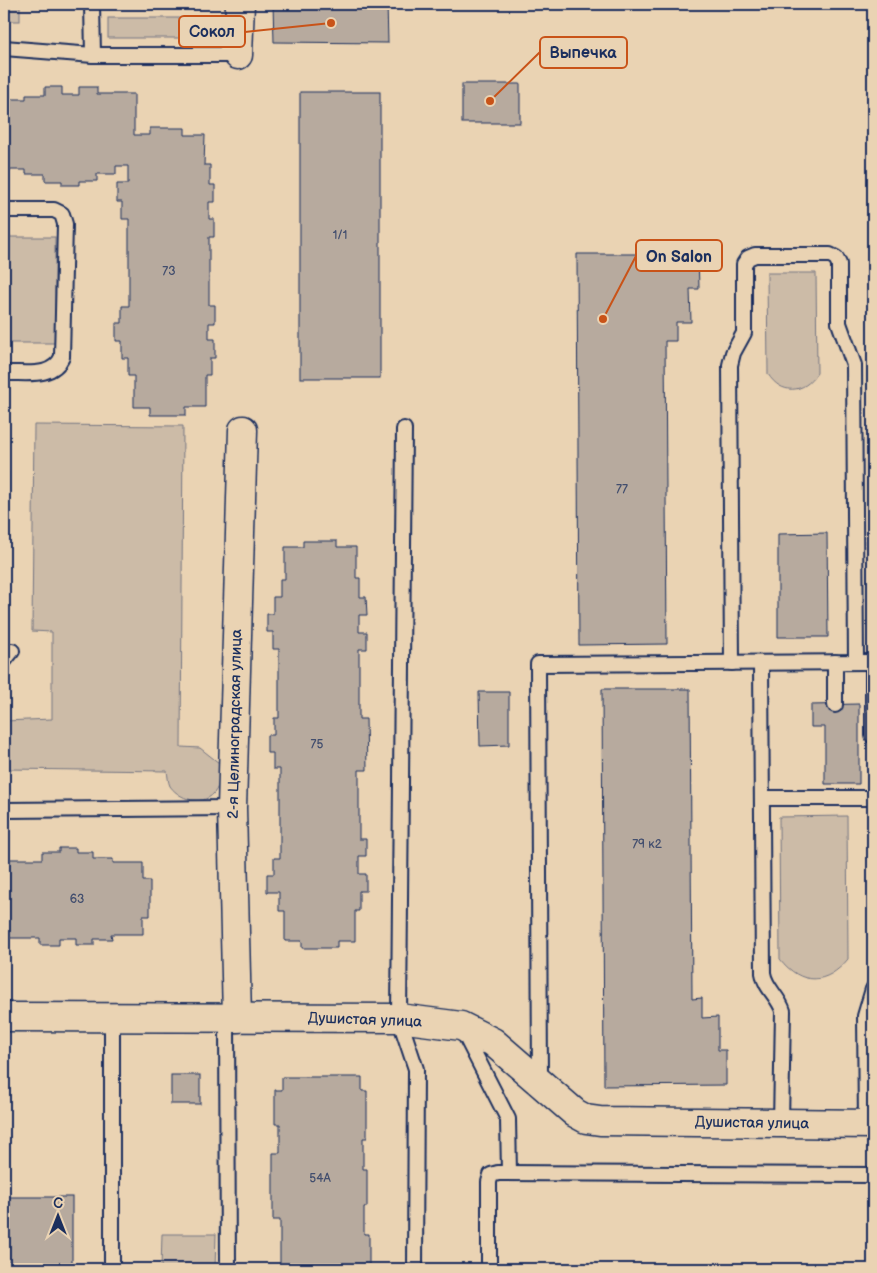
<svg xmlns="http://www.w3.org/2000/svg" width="877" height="1273" font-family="'Balsamiq Sans',sans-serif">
  <rect width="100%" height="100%" fill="#ead3b3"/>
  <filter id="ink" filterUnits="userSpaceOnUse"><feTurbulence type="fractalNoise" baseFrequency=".02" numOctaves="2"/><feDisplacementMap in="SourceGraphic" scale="10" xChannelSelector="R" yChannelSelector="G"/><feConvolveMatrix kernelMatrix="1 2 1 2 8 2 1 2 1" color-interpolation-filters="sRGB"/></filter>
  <g filter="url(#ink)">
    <g fill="#ccbba7" stroke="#747582">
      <rect x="4" y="4" width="16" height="17"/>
      <rect x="108" y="18" width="111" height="20"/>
      <rect x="4" y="237" width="51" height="106"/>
      <path d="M767,273H816L817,373C804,394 781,395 768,374Z"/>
      <path d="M34,425L183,426L181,747L200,748L219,763C219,771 220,779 218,786C210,808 181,802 170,786C168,782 168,776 167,771L7,769L4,721L52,719V632L32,631Z"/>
      <path d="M847,816L848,959C827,985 801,986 780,959L779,817Z"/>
      <polygon points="162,1234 216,1234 215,1269 161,1269"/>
    </g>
    <g fill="#b7aa9e" stroke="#1b2f5e">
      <rect x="116" y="4" width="87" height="1"/>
      <polygon points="273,4 387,4 388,43 274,42"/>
      <rect x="462" y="84" width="58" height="39"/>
      <polygon points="45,87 62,87 62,95 79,95 79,87 97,87 97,94 134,94 134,135 150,135 150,128 185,128 185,135 205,135 204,165 210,165 210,185 215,185 215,202 209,202 209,219 214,219 214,237 209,237 209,305 215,305 215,323 209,323 209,339 215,339 215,358 210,358 210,375 205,375 205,407 186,407 186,415 150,415 150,407 134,407 134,376 128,376 128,358 122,358 122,341 116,341 116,323 122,323 122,306 129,306 129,219 122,219 122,202 117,202 117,184 128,184 128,166 116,166 116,174 97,174 97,181 79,181 79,185 62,185 62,181 45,181 45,174 26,174 26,170 4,170 4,99 26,99 26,95 45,95"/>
      <rect x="300" y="92" width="80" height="286"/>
      <polygon points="577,254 698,254 699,289 690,289 691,322 676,322 676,341 665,341 667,644 579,645"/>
      <rect x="4" y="472" width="4" height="18"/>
      <polygon points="827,533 828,637 778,637 778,534"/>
      <polygon points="303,541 337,541 337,547 356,547 356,578 360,578 360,597 366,597 367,615 359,615 359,632 367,632 367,649 359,649 359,719 366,719 367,770 359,770 359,839 366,839 366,856 359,856 359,874 366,874 366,891 359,891 359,911 355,911 355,941 337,941 337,948 302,948 302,941 285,941 285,911 279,911 279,892 267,892 267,874 274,874 274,858 280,858 280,769 273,769 273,753 267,753 267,735 274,735 274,718 279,718 279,649 273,649 273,632 267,632 267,614 273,614 273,597 280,597 280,579 285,579 285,547 303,547"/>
      <polygon points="602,689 690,689 692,999 702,998 702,1018 718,1017 718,1050 726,1050 726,1085 604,1086"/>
      <polygon points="479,692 509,692 509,745 480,746"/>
      <polygon points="859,704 859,784 825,784 825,727 811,727 811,705"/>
      <polygon points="59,848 76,848 76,852 93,852 93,859 113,859 113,863 143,863 143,881 150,881 150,916 143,916 143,934 111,934 112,939 94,939 94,945 76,945 76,938 59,938 59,945 40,945 40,938 4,938 4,859 42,859 42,852 59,852"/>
      <rect x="171" y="1075" width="29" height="29"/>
      <polygon points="282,1077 362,1077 362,1091 367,1091 367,1138 363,1138 363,1169 367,1169 367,1207 364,1207 364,1234 369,1234 369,1269 280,1269 280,1220 273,1220 273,1153 280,1153 280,1124 275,1124 275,1090 282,1090"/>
      <rect x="4" y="1197" width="68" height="72"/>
    </g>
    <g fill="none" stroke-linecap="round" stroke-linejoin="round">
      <defs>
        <g id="lane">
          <polyline points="92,4 93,55"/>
          <polyline points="4,48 93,55 238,55"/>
          <path d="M4,210H54L62,214L65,224L62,357C52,379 25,372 4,373"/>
          <polyline points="404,429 399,1018 416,1069 415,1269"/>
          <polyline points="4,661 12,651"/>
          <polyline points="835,662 835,705"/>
          <polyline points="873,662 873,736"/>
          <polyline points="732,663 730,365 733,353 744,333 744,264 748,258 755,255 830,255 836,258 839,264 839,323 854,365 856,662"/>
          <path d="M761,663L763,973C765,988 779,997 783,1011L781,1123"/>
          <polyline points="762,798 873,798"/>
          <polyline points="4,810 232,808"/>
          <polyline points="227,1018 228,1269"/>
          <polyline points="463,1031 508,1119 509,1173"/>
          <polyline points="540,1082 538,664 873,662"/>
          <polyline points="866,1124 865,1016 873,989"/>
          <polyline points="112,1269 112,1018"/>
          <polyline points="489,1269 489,1182 491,1175 498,1173 873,1175"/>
        </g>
        <g id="street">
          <polyline points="238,55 240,4"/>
          <polyline points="4,1017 399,1018 461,1026 493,1042 575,1113 586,1119 600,1121 873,1124"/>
          <polyline points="237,1018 232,808 243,430"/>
        </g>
      </defs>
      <use href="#lane" stroke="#1b2f5e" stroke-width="18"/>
      <use href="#street" stroke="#1b2f5e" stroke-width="31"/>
      <use href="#lane" stroke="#ead3b3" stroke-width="14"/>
      <use href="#street" stroke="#ead3b3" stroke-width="28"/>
    </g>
  </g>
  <g text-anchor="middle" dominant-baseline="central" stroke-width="4" stroke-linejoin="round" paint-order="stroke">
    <g font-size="12" fill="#424e6e">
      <text x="340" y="235">1/1</text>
      <text x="169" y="271">73</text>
      <text x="622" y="489">77</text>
      <text x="317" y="744">75</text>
      <text x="647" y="844">79 к2</text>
      <text x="77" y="899">63</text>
      <text x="320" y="1178">54А</text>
    </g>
    <g font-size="15" fill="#1b2f5e" stroke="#ead3b3">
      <text transform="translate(235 724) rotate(-89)">2-я Целиноградская улица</text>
      <text transform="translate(365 1020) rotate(2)">Душистая улица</text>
      <text transform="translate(752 1123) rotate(1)">Душистая улица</text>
    </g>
  </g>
  <path fill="none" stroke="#c95318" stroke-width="2" d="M331 23L245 32M490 101L540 52M603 319L636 256"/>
  <g fill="#c95318" stroke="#ead3b3" stroke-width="2">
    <circle cx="331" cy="23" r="5"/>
    <circle cx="490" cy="101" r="5"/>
    <circle cx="603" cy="319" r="5"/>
  </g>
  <g fill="#ead3b3" stroke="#c95318" stroke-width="2">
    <rect x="179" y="16" width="66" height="31" rx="5"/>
    <rect x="540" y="37" width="87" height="31" rx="5"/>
    <rect x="636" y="240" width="86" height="31" rx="5"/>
  </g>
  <g font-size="16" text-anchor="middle" font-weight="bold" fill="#1b2f5e">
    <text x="212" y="37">Сокол</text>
    <text x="583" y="58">Выпечка</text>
    <text x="679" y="262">On Salon</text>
  </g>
  <rect width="877" height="1273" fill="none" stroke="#ead3b3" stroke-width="20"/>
  <rect x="10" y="10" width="857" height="1253" fill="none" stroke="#1b2f5e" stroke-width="2" filter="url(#ink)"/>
  <g transform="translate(58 1216)" stroke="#ead3b3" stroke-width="4" paint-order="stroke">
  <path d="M0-4L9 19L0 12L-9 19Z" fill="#1b2f5e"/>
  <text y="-8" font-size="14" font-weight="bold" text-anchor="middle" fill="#1b2f5e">С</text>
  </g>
</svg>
